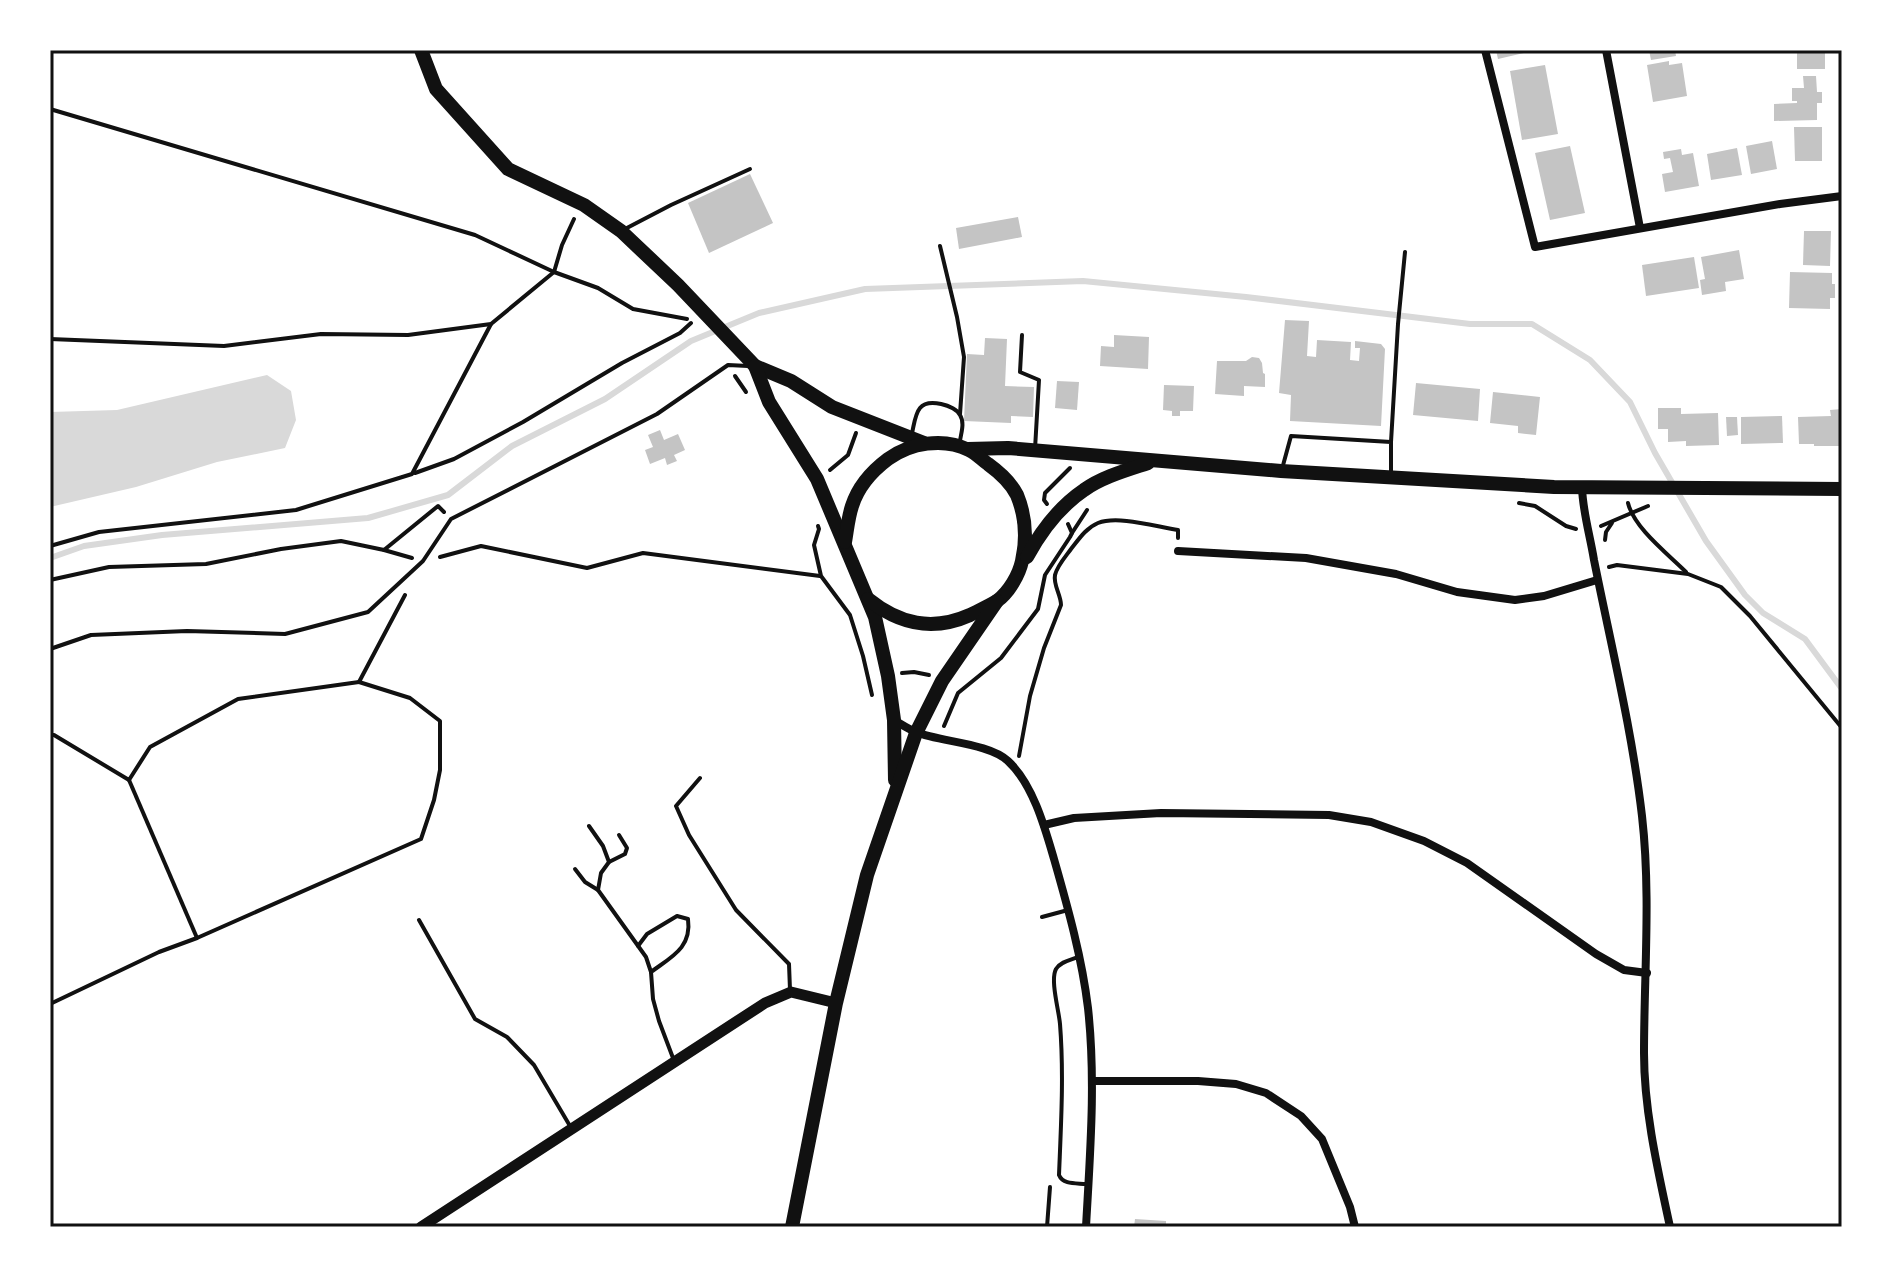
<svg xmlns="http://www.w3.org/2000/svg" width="1892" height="1277" font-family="Mulish,sans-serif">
  <rect width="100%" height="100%" fill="#fff"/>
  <polygon fill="#d9d9d9" points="267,375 291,391 296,420 285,448 217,462 136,487 50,507 50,412 117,410"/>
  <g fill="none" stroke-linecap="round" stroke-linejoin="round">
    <polyline stroke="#d9d9d9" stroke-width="6" points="50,558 84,546 162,535 368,518 448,495 512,446 605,399 691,341 759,313 865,289 1083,281 1246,297 1470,324 1532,324 1590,360 1630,402 1655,453 1706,541 1745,595 1763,613 1805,639 1842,689"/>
  </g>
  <g fill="#c4c4c4">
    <polygon points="1496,50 1533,50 1533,51 1498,59"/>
    <polygon points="1649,50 1675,50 1676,56 1651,60"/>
    <rect x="1797" y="50" width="28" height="19"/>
    <polygon points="1669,61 1669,65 1682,63 1687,96 1653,102 1647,65"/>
    <polygon points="1545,65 1558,134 1522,140 1510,71"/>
    <polygon points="1803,76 1816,76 1817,92 1822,92 1822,103 1817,103 1817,120 1774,121 1774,104 1797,103 1797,101 1792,101 1792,88 1804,88"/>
    <polygon points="1794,127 1822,127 1822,161 1795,161"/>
    <polygon points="1772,141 1777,169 1751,174 1746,146"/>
    <polygon points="1570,146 1585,213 1550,220 1535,153"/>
    <polygon points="1737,148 1742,175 1711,180 1707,154"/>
    <polygon points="1681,149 1682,155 1693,153 1699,186 1665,192 1662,174 1673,172 1670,158 1664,159 1663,152"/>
    <polygon points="750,174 773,223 709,253 688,203"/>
    <polygon points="1018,217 1022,237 959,249 956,228"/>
    <polygon points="1804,231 1831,231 1830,266 1803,265"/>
    <polygon points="1739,250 1744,279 1725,282 1726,291 1702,295 1700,280 1705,279 1701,257"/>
    <polygon points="1694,257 1699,288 1646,296 1642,265"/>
    <polygon points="1790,272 1832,273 1832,284 1835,284 1835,298 1830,298 1830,309 1789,308"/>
    <polygon points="1285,320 1309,321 1307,356 1316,357 1317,340 1351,342 1350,360 1359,361 1360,348 1355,348 1355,341 1381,344 1385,349 1381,426 1290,421 1291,395 1279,393"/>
    <polygon points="1114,335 1149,337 1148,369 1100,366 1101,346 1114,347"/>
    <polygon points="985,338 1007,339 1005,386 1034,387 1033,417 1011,416 1011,423 964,421 967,354 984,355"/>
    <polygon points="1252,357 1259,358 1262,363 1263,373 1265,374 1265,387 1244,386 1244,396 1215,394 1217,361 1246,361"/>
    <polygon points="1057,381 1079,382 1077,410 1055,408"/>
    <polygon points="1416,383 1480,389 1478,421 1413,415"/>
    <polygon points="1164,385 1194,386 1193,411 1180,411 1180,416 1172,416 1172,411 1163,410"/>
    <polygon points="1493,392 1540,397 1536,435 1518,433 1518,426 1490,423"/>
    <polygon points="1658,408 1681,408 1681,414 1718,413 1719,445 1686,446 1686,441 1668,442 1668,429 1658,429"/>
    <polygon points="1842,409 1842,446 1814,446 1814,444 1799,444 1798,417 1831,416 1830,410"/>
    <polygon points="1782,416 1783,443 1741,444 1741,417"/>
    <polygon points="1726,417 1737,417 1738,435 1727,436"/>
    <polygon points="660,430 664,440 678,434 685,450 674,455 677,461 667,465 665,458 650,464 645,450 653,447 648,435"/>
    <polygon points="1135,1219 1166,1221 1166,1227 1134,1227"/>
  </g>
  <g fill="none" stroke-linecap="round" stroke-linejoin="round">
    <g stroke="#111" stroke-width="4">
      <polyline points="50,109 475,235 554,272 598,288 633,309 687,319"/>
      <polyline points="50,339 224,346 321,334 408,335 491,324 554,272 562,245 574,219"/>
      <polyline points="735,376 746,392"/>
      <polyline points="830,470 848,455 856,433"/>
      <polyline points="415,473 454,459 523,422 622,363 680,333 691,323"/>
      <polyline points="1519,503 1535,506 1566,526 1576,529"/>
      <path d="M1628,503C1634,528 1668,554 1686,572"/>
      <polyline points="1047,504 1044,500 1045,493 1070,468"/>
      <polyline points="818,526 819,529 814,545 821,576 850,615 863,656 872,695"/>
      <polyline points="1601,526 1648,506"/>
      <polyline points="1072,533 1087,510"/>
      <polyline points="1605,540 1606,532 1612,523"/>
      <polyline points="50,546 99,532 296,510 412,474 491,324"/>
      <polyline points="384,550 412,558"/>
      <polyline points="440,557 481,546 587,568 643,553 820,576"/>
      <polyline points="1609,567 1617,565 1688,574 1721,587 1750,616 1842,728"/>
      <polyline points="50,580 109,567 206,564 281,549 341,541 384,550 438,506 444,512"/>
      <polyline points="902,673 914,672 929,675"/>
      <polyline points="944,726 958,693 1001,658 1038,609 1045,575 1070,537 1072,533 1068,524"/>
      <polyline points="50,735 54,735 129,780 150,747 238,699 359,682"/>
      <path d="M1019,756L1030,696L1044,648L1061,605C1061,595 1053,585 1055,575C1057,566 1066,556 1071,549C1079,539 1086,528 1098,523C1118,515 1157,527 1178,530V538"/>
      <polyline points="129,780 197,938"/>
      <polyline points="50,1004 159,952 197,938 421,839 434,800 440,770 440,721 410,698 359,682 405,595"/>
      <polyline points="1047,1227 1050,1187"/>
    </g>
    <g stroke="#111" stroke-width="4">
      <polyline points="623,230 671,205 750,169"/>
      <polyline points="940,246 957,317 964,357 960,414"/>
      <polyline points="1022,335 1020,372 1039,380 1035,449"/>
      <path d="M912,433C914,425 915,414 920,408C928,398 955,405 960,415C965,423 961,433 960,441"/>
      <polyline points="1391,442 1398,324 1405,252"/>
      <polyline points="1282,469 1291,436 1391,442 1391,475"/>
      <polyline points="50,649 91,635 187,631 285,634 368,612 423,561 451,519 657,414 728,365 748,366"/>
      <polyline points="700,778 676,806 689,835 736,910 789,964 790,990"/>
      <polyline points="589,826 603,846 609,862 601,873 598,890 646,957 651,972 653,999 659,1021 673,1058"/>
      <polyline points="609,862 625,854 627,848 619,835"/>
      <polyline points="575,869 585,882 598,890"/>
      <polyline points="1042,917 1068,910"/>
      <polyline points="419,920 475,1019 507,1037 534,1065 570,1126"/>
      <path d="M638,946L647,934L677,916L688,919C692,948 671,957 651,972"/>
      <path d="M1078,957C1071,960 1061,961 1056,969C1050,980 1059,1011 1060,1024C1064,1074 1061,1125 1059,1175C1063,1185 1076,1183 1086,1184"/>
    </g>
    <g stroke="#111" stroke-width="8">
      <polyline points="1485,50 1535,247 1780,204 1842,196"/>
      <polyline points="1606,50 1640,228"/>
      <path d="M1582,488C1583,513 1590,535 1594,560C1611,645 1632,730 1642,816C1651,895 1644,974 1644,1053C1644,1111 1658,1171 1670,1227"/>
      <polyline points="1178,551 1306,558 1396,574 1457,592 1515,600 1544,596 1597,580"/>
      <path d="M894,720C901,724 908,729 916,732C940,742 989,743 1008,761C1033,784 1045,828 1054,859C1068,908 1082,958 1088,1008C1096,1081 1090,1154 1086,1227"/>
      <polyline points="1044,825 1074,818 1161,813 1329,815 1371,822 1424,841 1467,863 1596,954 1624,970 1647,973"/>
      <polyline points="1093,1081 1198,1081 1236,1084 1266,1093 1301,1116 1322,1139 1350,1207 1355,1227"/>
    </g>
    <polyline stroke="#111" stroke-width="11" points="421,1227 765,1003 791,992 836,1003"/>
    <g stroke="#111" stroke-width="14">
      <polyline points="421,50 436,89 508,169 584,205 621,231 678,285 755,366 791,381 832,407 924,443"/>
      <polyline points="755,366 769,402 817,479 875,617 888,676 894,720 895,780"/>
      <polyline points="968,449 1008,448 1281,471 1554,487 1842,489"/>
      <path d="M845,542C847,531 848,518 852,506C858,487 872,471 888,459C910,443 943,437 969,450C976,453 982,460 988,464C999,472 1011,483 1017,495C1026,517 1027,539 1022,561C1019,575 1009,592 997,601C989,606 978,611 970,615C932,632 899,624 868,599"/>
      <path d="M1027,557C1041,531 1059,507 1084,490C1102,477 1127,470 1148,463"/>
      <polyline points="792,1227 836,1003 867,875 916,733 942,681 997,601"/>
    </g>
  </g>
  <rect width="1892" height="1277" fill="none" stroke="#ffffff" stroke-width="104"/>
  <rect x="52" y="52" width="1788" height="1173" fill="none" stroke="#111" stroke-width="3"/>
</svg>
